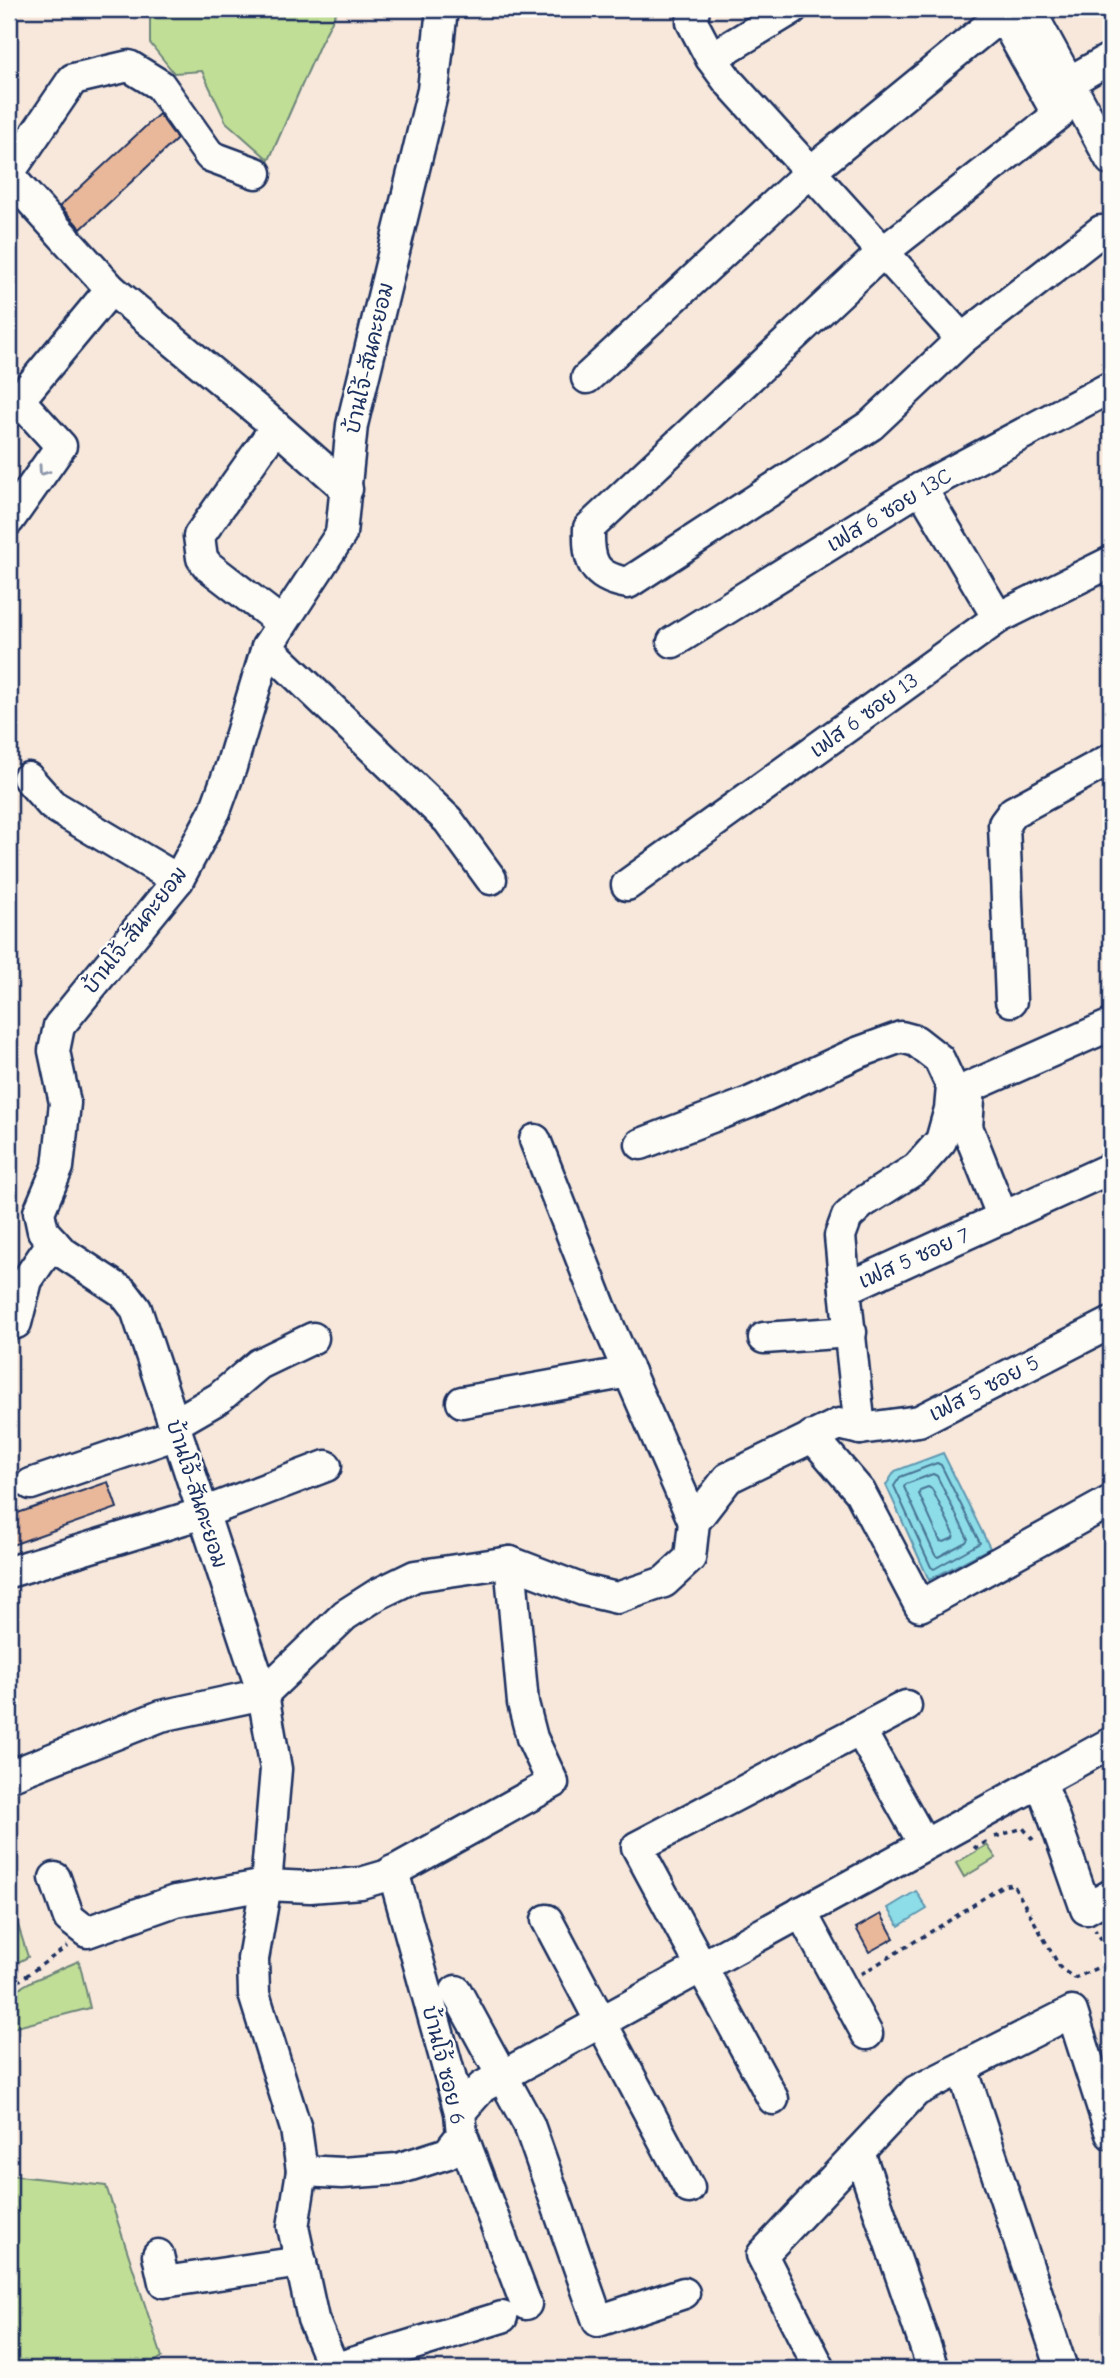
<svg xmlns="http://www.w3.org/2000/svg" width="1120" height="2378" font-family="'Comic Neue','Playpen Sans Thai',sans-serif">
  <rect width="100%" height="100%" fill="#f7e8db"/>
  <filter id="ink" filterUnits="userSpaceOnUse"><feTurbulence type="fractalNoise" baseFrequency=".0143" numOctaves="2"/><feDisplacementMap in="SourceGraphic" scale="14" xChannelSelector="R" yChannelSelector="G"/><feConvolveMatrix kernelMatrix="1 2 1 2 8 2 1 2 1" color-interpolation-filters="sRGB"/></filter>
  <g filter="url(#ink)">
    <g fill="#c0de96" stroke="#6e867a" stroke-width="2">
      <polygon points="150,9 338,9 320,44 269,160 226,122 202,71 174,73 150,43"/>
      <polygon points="987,1845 996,1858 964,1877 956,1863"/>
      <polygon points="9,1896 28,1957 9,1967"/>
      <polygon points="79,1961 90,2008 9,2029 9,1994 32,1981"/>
      <polygon points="9,2175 106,2186 162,2357 144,2369 9,2369"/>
    </g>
    <g fill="#8ddde8" stroke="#5f97b1" stroke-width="2">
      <polygon points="943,1453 990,1548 929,1580 886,1485 895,1471"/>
      <polygon points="916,1891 927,1909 899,1926 888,1908"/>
    </g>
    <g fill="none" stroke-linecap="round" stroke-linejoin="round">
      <g stroke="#497595" stroke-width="2">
        <polygon points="937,1463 941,1465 980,1543 934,1569 931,1567 894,1486 900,1477"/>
        <polygon points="933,1474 937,1476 968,1539 966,1542 938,1557 935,1555 904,1487 906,1484"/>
        <polygon points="928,1487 932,1489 954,1534 953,1538 944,1542 940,1541 919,1494 920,1490"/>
      </g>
    </g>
    <g fill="#e9b89a" stroke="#1b2f5e" stroke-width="2">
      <polygon points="159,114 177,139 81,229 60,206"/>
      <polygon points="108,1482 117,1508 9,1546 9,1516"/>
      <polygon points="881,1914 894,1938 869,1952 856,1928"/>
    </g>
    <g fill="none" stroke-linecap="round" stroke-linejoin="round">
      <defs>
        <g id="minor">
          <polyline points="694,9 692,22 711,58 728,81 962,339"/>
          <polyline points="1029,9 1111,160"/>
          <polyline points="711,58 792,9"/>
          <polyline points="1069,82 1111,58"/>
          <polyline points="9,173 73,79 129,66 160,85 210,156 256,173"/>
          <polyline points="9,176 111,289 264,416 347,489"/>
          <path d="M587,378L810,172L1002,15L1058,115L883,252L589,528C588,562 593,577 628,583L871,425L962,339L1101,231"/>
          <polyline points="9,412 111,289"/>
          <polyline points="276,427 199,536 202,558 208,566 282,623"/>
          <polyline points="921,488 998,618"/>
          <polyline points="9,520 61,446 19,400"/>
          <polyline points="673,642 921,488 1111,387"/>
          <polyline points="267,647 448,820 491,879"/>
          <polyline points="28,778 52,805 178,880"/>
          <polyline points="627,885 998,618 1111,562"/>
          <polyline points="1011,1001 1004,824 1013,812 1111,759"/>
          <polyline points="535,1140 600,1306 694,1522"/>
          <polyline points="641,1144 751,1102 857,1053 901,1037 916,1041 939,1059 952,1087 950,1109 941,1141 917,1168 862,1203 847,1217 840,1236 845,1289"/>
          <polyline points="1003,1218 967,1127 970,1087 1111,1025"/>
          <polyline points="16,1323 27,1280 53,1242"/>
          <polyline points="764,1338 851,1332"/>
          <polyline points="462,1402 629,1372"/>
          <polyline points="174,1424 219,1398 259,1364 313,1338"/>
          <polyline points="860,1429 845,1289 1111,1168"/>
          <polyline points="812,1436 860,1492 920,1606 1111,1501"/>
          <polyline points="31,1484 177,1434"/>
          <polyline points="9,1572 203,1513 326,1466"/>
          <polyline points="263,1694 345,1615 378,1594 415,1576 510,1562 583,1590 617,1598 664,1582 690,1558 694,1522 728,1478 839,1424 860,1429 919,1421 1111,1323"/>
          <polyline points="860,1730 924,1844"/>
          <polyline points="9,1776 161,1716 263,1694"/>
          <polyline points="1041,1781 1086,1909 1111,1895"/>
          <polyline points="55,1878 69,1918 87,1932 175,1901 266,1885 310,1887 361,1883 385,1876 553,1783 532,1738 523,1703 510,1562"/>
          <polyline points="801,1912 867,2034"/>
          <polyline points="547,1920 689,2188"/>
          <polyline points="456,1991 529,2125 598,2321 684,2293"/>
          <polyline points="962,2068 1062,2369"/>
          <polyline points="773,2099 637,1847 906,1706"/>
          <polyline points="460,2112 482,2087 1111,1743"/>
          <polyline points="462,2135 526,2304"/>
          <polyline points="859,2152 933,2369"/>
          <polyline points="302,2171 342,2173 398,2169 448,2153 462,2135 460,2112 393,1871"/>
          <polyline points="158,2255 164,2282 301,2262"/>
          <polyline points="333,2369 502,2317"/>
          <polyline points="334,2369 313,2319 293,2227 302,2171 296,2129 254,1994 253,1959 266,1885 276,1769 263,1694 136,1309 123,1292 62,1252 43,1231 39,1212 58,1167 65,1103 54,1051 59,1026 178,880 215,811 231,767 267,647 341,534 352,425 433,90 442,9"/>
          <polyline points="820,2369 762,2255 916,2091 1072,2012 1111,2134"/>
        </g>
      </defs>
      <use href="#minor" stroke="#1b2f5e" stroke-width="35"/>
      <g stroke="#1b2f5e" stroke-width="3.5" stroke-dasharray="5 5" stroke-linecap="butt">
        <polyline points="995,1837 1023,1828 1035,1842"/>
        <polyline points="974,1846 976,1848 988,1841"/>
        <polyline points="861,1974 947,1922 1002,1886 1013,1884 1061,1969 1075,1978 1106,1964 1104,1943 1095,1930"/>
        <polyline points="9,1988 68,1946"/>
      </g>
      <use href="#minor" stroke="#fdfcf7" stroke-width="30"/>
    </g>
    <defs><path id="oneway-chevron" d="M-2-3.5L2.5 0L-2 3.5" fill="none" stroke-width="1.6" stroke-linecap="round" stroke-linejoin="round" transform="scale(1.75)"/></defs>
    <use stroke="#8c96aa" href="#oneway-chevron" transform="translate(43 471) rotate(125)"/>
  </g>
  <g text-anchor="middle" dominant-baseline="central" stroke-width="5" stroke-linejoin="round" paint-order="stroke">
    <g font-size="21" fill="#1b2f5e" stroke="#fdfcf7">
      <text transform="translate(369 358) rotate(-77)">บ้านโจ้-สันคะยอม</text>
      <text transform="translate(889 510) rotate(-31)">เฟส 6 ซอย 13C</text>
      <text transform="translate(864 715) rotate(-36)">เฟส 6 ซอย 13</text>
      <text transform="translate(135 930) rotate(-52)">บ้านโจ้-สันคะยอม</text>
      <text transform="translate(914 1258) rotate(-24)">เฟส 5 ซอย 7</text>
      <text transform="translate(984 1388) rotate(-27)">เฟส 5 ซอย 5</text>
      <text transform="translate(197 1494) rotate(72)">บ้านโจ้-สันคะยอม</text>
      <text transform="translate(444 2065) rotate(76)">บ้านโจ้ ซอย 6</text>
    </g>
  </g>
  <rect width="1120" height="2378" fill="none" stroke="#fdfcf7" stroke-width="35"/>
  <rect x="18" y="18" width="1085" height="2343" fill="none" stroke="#1b2f5e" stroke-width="2.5" filter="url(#ink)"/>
</svg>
